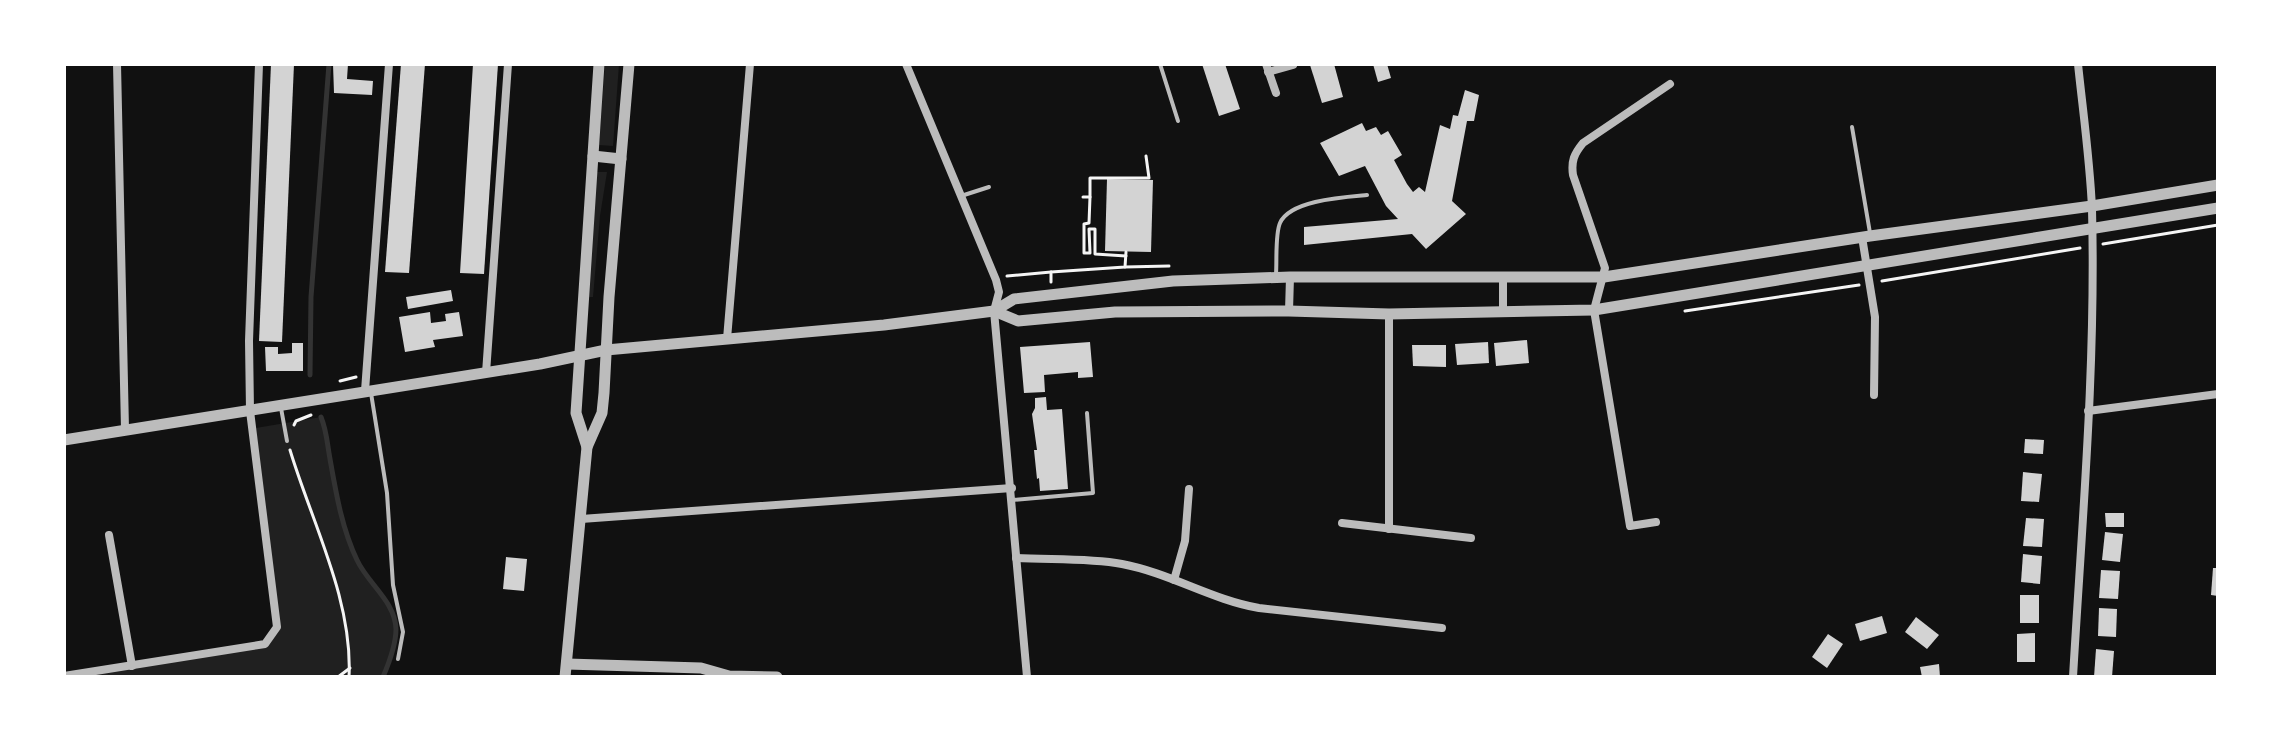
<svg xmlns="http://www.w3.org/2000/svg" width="2282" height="741" font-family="'Noto Sans',sans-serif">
  <rect width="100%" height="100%" fill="#111"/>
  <g fill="#202020">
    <polygon points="605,64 619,64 613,146 599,145"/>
    <polygon points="596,172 607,172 600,216 593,297 588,297"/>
    <path d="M321,417C327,432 327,443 330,459C336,493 342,529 357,560C368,584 395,601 396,629C396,645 389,663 383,677H64L265,644L277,627L256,428Z"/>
  </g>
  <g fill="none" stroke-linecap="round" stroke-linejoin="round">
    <g stroke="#333" stroke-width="5">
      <polyline points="310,375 311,297 329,64"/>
      <path d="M321,417C327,432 327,443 330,459C336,493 342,529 357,560C368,584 395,601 396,629C396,645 389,663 383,677"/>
    </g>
  </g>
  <g fill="#d3d3d3">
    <polygon points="271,64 294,64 282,342 259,341"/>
    <polygon points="333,64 348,64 347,79 373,81 372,95 334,93"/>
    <polygon points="401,64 425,64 409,273 385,272"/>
    <polygon points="473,64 498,64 484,274 460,273"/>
    <polygon points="1202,64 1225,64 1240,109 1219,116"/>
    <polygon points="1334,64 1343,97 1322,103 1310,65"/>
    <polygon points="1373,64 1387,64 1391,78 1378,82"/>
    <polygon points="1465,90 1479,95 1474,121 1467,121 1452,201 1466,214 1426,249 1412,234 1304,245 1304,227 1398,219 1386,206 1365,166 1339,176 1320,143 1362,123 1366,131 1376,127 1381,135 1388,131 1402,155 1394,160 1407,184 1413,192 1419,187 1425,192 1440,125 1450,129 1453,115 1458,116"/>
    <polygon points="1107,179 1153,180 1151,252 1105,251"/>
    <polygon points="451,290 453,301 408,309 406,297"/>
    <polygon points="430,312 431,323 446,321 445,314 459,312 463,336 433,340 435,347 405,352 399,317"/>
    <polygon points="1527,340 1529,363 1496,366 1494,343"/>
    <polygon points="1090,342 1093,377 1078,378 1078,372 1044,375 1045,392 1024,393 1020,347"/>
    <polygon points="1488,342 1489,363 1457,365 1455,344"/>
    <polygon points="292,343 303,343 303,371 266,371 265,347 278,347 278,354 292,353"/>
    <polygon points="1412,345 1446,345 1446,367 1413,366"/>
    <polygon points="1046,397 1047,410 1062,409 1068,489 1040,491 1039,478 1037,479 1034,450 1037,450 1032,414 1035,408 1035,398"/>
    <polygon points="2025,439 2044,440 2043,454 2024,453"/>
    <polygon points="2023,472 2042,474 2039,502 2021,501"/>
    <polygon points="2105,513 2124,513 2124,527 2106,527"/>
    <polygon points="2026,518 2044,519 2042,547 2023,546"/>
    <polygon points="2105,532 2123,534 2120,562 2102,560"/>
    <polygon points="2023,554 2042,556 2040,584 2021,582"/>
    <polygon points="506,557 527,559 524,591 503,589"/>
    <polygon points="2213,568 2218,568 2218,596 2211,595"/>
    <polygon points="2101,570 2120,571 2118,599 2099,598"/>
    <rect x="2020" y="595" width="19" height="28"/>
    <polygon points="2099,608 2117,609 2116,637 2098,636"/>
    <polygon points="1882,616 1887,633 1860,641 1855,624"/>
    <polygon points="1916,617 1939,635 1927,649 1905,632"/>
    <polygon points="2035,633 2035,662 2017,662 2017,634"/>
    <polygon points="1828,634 1843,644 1827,668 1812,657"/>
    <polygon points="2096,649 2114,651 2112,677 2094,677"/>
    <polygon points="1939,664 1940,677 1922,677 1920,667"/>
  </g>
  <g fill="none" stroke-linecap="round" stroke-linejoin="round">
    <g stroke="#f5f5f5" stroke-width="3">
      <polyline points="1083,197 1090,197 1089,223 1084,224 1084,253 1090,253 1089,229 1095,229 1095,254 1126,256"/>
      <polyline points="1090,197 1090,178 1149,178 1146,156"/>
      <polyline points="2103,244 2218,225"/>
      <polyline points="1125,267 1169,266"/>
      <polyline points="1007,276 1051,272"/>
      <polyline points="1882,281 2080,248"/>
      <polyline points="1051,282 1051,272 1125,267 1126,252"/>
      <polyline points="1685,311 1859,285"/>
      <polyline points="340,381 356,377"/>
      <polyline points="294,425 296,421 311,415"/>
      <path d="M290,450C312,523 353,600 349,677"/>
      <polyline points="338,677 350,668"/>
    </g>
    <g stroke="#bcbcbc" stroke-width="4">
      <polyline points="1160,64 1178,121"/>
      <polyline points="1852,127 1870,233"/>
      <polyline points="961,196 989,187"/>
      <path d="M1276,274C1277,262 1275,234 1280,223C1290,200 1345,197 1367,195"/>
      <polyline points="371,393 387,493 393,585 403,632 398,659"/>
      <polyline points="281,408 287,441"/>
      <polyline points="1012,500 1093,493 1087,413"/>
    </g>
    <g stroke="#bcbcbc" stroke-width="8">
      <polyline points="117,64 125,429"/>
      <polyline points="906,64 996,280 999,292 994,311 1027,677"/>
      <polyline points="1266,64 1276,93"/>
      <polyline points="1268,72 1293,65"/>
      <polyline points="1862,237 1875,317 1874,395"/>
      <polyline points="1289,311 1290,277"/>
      <polyline points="1503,312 1503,278"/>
      <polyline points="1389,314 1389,529"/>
      <polyline points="727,339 750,64"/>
      <polyline points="486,373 508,64"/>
      <polyline points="365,391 389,64"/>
      <polyline points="2088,411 2218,394"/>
      <polyline points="581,519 1012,488"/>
      <path d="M1656,522L1630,526L1594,310L1605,268L1573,175C1571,161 1574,154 1583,143L1670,84"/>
      <polyline points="1342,523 1471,538"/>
      <polyline points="109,535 132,666"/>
      <path d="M1016,558C1051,560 1088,558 1122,564C1170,573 1212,600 1259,608L1442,628"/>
      <polyline points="1174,580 1185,541 1189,489"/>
      <polyline points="64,676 265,644 277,627 250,411 249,341 259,64"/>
      <path d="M2073,677C2082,522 2096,365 2092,209C2090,161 2083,112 2078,64"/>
    </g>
    <g stroke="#bcbcbc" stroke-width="11">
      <polyline points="593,156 621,159"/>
      <polyline points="994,311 1018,321 1115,312 1289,311 1389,314 1594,310 2218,208"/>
      <polyline points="64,440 540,364 606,350 884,325 994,311 1014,299 1173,281 1290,277 1604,277 1870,236 2092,206 2218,185"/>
      <polyline points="587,447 576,413 599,64"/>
      <polyline points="567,664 701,668 729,676 777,677"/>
      <polyline points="565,677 587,447 602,413 604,393 609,297 629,64"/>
    </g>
  </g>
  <rect width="2282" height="741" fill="none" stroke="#ffffff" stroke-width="132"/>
</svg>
